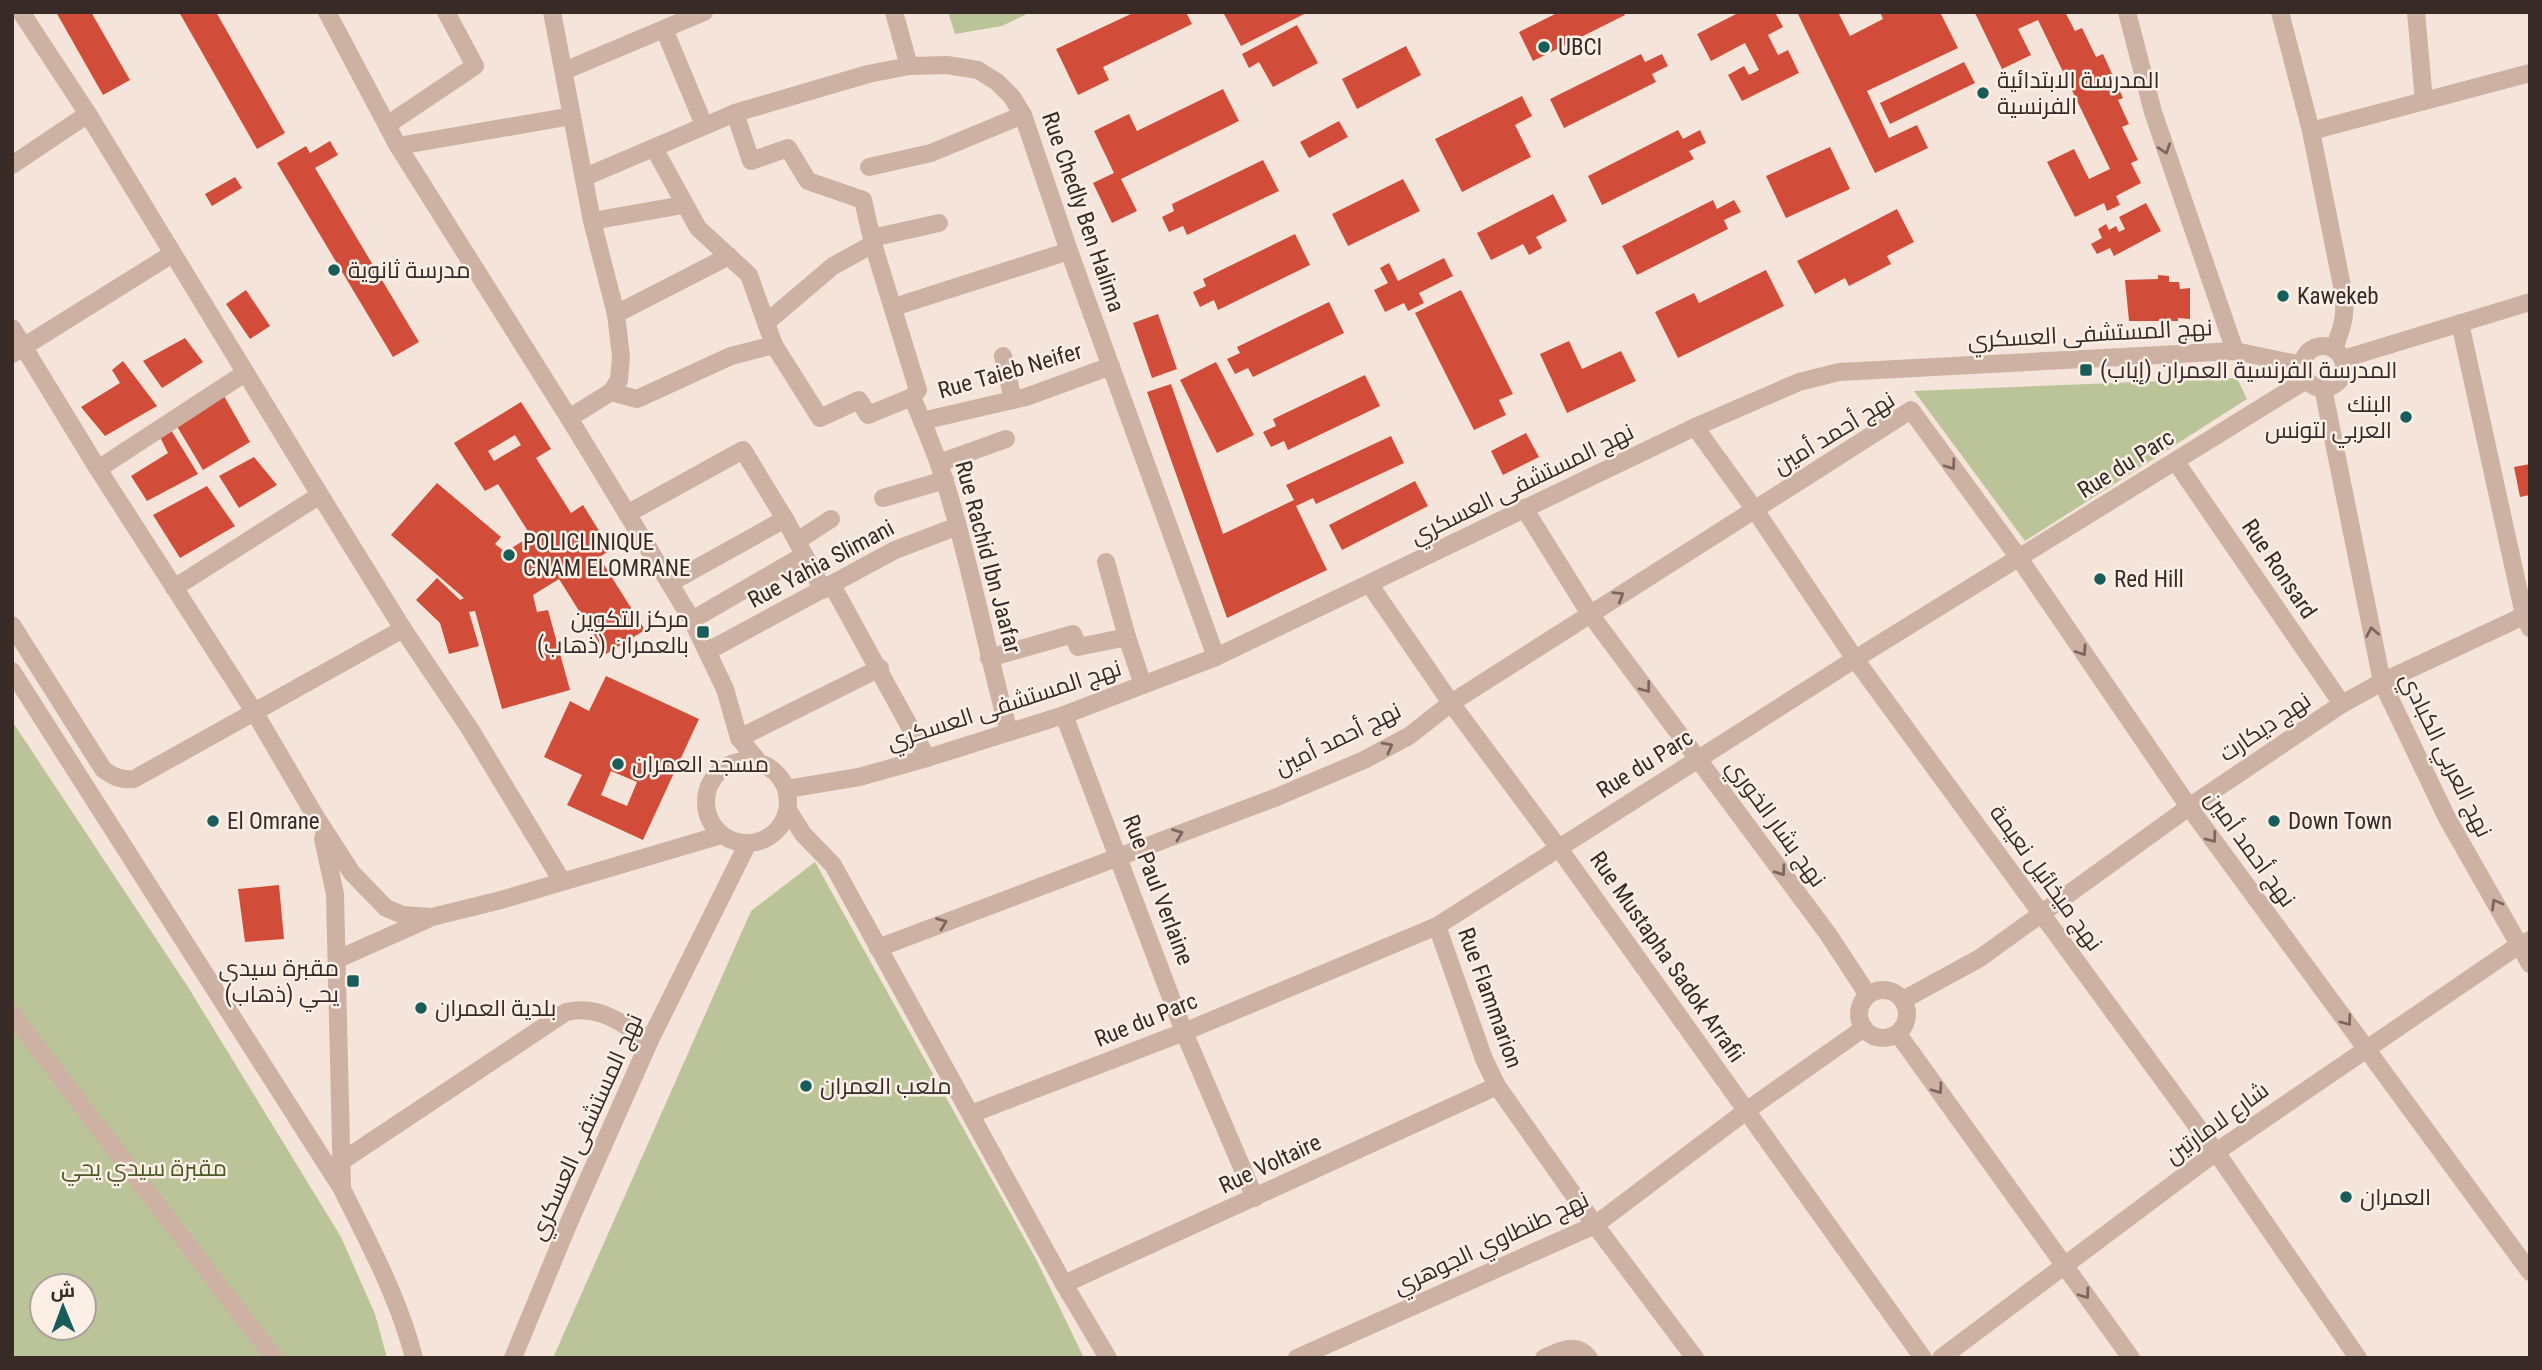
<svg xmlns="http://www.w3.org/2000/svg" width="2542" height="1370" font-family="'Roboto Condensed',Cairo,sans-serif">
  <rect width="100%" height="100%" fill="#f4e4da"/>
  <g fill="#bbc498" fill-rule="evenodd">
    <polygon points="948,12 1031,12 1002,26 955,34"/>
    <polygon points="2237,378 2247,399 2025,541 1914,391"/>
    <path d="M12,721L188,987L341,1237L375,1314L387,1358H12ZM42,1286H84V1328H42Z"/>
    <polygon points="815,862 1037,1261 1084,1358 553,1358 751,911"/>
  </g>
  <g fill="#d14d3a" fill-rule="evenodd">
    <polygon points="56,12 91,12 130,80 103,95"/>
    <polygon points="179,12 216,12 285,133 257,149"/>
    <polygon points="1135,12 1186,12 1192,24 1103,67 1109,80 1078,95 1056,49"/>
    <polygon points="1223,12 1308,12 1241,46"/>
    <polygon points="1559,12 1623,12 1625,15 1533,61 1519,32"/>
    <polygon points="1740,12 1775,12 1783,27 1768,35 1778,55 1788,50 1799,73 1742,101 1728,75 1744,66 1749,75 1759,70 1745,43 1711,61 1697,34"/>
    <polygon points="1797,12 1838,12 1850,36 1883,19 1880,12 1940,12 1958,48 1867,91 1889,138 1917,125 1928,148 1875,173"/>
    <polygon points="1977,12 2065,12 2075,31 2082,28 2096,57 2103,54 2123,98 2118,100 2129,124 2122,127 2138,160 2131,163 2141,183 2116,196 2120,205 2107,211 2104,203 2075,217 2047,162 2074,149 2089,179 2110,169 2038,20 2018,29 2031,55 2002,69 1975,13"/>
    <polygon points="1297,25 1318,63 1273,87 1259,62 1249,68 1242,54"/>
    <polygon points="1406,46 1421,75 1357,109 1342,79"/>
    <polygon points="1641,54 1645,62 1662,54 1668,66 1652,74 1656,82 1564,128 1550,99"/>
    <polygon points="1964,62 1975,83 1890,124 1880,103"/>
    <polygon points="1223,89 1239,121 1121,179 1137,211 1112,223 1093,183 1114,173 1094,131 1129,114 1137,131"/>
    <polygon points="1522,96 1532,116 1515,125 1531,157 1462,192 1435,139"/>
    <polygon points="1339,121 1348,137 1309,158 1300,142"/>
    <polygon points="1678,130 1683,139 1700,130 1706,143 1689,151 1694,159 1602,205 1588,176"/>
    <polygon points="330,141 338,155 315,168 419,342 393,357 277,163 306,146 310,153"/>
    <polygon points="1830,147 1850,189 1786,218 1766,176"/>
    <polygon points="1263,160 1279,191 1187,235 1183,226 1169,232 1162,217 1174,211 1172,204"/>
    <polygon points="235,177 242,188 212,206 205,194"/>
    <polygon points="1403,179 1420,211 1348,246 1332,214"/>
    <polygon points="1553,194 1567,221 1536,237 1542,248 1529,255 1523,244 1491,260 1477,233"/>
    <polygon points="1713,200 1717,209 1734,200 1741,212 1724,220 1728,229 1637,275 1622,246"/>
    <polygon points="2146,203 2161,231 2114,256 2110,248 2097,254 2091,244 2102,238 2098,229 2106,224 2109,230 2116,226 2119,232 2125,229 2119,217"/>
    <polygon points="1897,209 1914,242 1887,256 1891,264 1849,286 1845,278 1815,294 1797,261"/>
    <polygon points="1295,234 1310,265 1218,310 1214,300 1200,307 1193,292 1206,286 1203,279"/>
    <polygon points="1444,258 1453,276 1419,293 1424,303 1408,311 1404,303 1385,312 1374,290 1388,283 1380,268 1389,263 1398,281"/>
    <polygon points="1766,270 1784,306 1678,358 1655,312 1694,293 1699,303"/>
    <polygon points="2158,275 2169,276 2169,282 2179,282 2180,289 2190,288 2190,319 2178,318 2178,321 2129,321 2125,280 2158,279"/>
    <polygon points="246,290 270,326 250,339 226,304"/>
    <polygon points="1461,290 1513,394 1499,400 1506,415 1474,430 1415,313"/>
    <polygon points="1329,302 1344,333 1253,377 1248,368 1235,374 1227,359 1240,353 1237,347"/>
    <polygon points="1158,314 1177,369 1152,378 1133,323"/>
    <polygon points="185,338 203,362 162,388 143,361"/>
    <polygon points="1569,341 1582,369 1621,351 1636,381 1567,413 1540,354"/>
    <polygon points="123,361 157,406 105,436 81,407 120,383 112,370"/>
    <polygon points="1216,362 1254,435 1217,453 1180,380"/>
    <polygon points="1365,375 1380,406 1288,450 1284,441 1271,447 1263,432 1276,426 1273,419"/>
    <polygon points="1171,384 1223,534 1294,500 1286,485 1391,436 1404,463 1316,504 1313,498 1296,506 1327,570 1227,618 1147,392"/>
    <polygon points="224,396 250,442 203,470 175,423"/>
    <path d="M521,402L551,449L536,458L571,513L583,505L611,550L599,557L645,630L606,654L559,579L533,595L537,612L548,610L570,690L502,709L475,611L469,612L479,646L449,654L440,623L416,600L437,578L460,600L464,598L391,535L437,483L501,537L495,544L505,552L531,536L498,484L485,491L454,443ZM515,435L521,445L494,461L488,451Z"/>
    <polygon points="171,430 198,474 147,501 131,476 168,453 160,437"/>
    <polygon points="1526,433 1539,457 1503,475 1491,451"/>
    <polygon points="254,457 277,485 239,508 219,476"/>
    <polygon points="2530,464 2530,495 2520,497 2514,467"/>
    <polygon points="1415,481 1428,506 1342,550 1329,525"/>
    <polygon points="207,486 235,526 180,558 153,515"/>
    <path d="M606,676L699,719L643,840L567,805L582,775L544,757L570,701L589,711ZM611,771L637,782L627,806L601,795Z"/>
    <polygon points="279,885 284,939 245,942 238,889"/>
  </g>
  <g fill="none" stroke-linecap="round" stroke-linejoin="round">
    <g stroke="#cdb2a4" stroke-width="18">
      <polyline points="21,12 88,114 320,495 403,629 470,729 562,881"/>
      <polyline points="327,12 398,146 569,418 692,620 725,689 739,738 758,761"/>
      <polyline points="552,12 592,221 616,314 621,357 619,380 611,392 569,418"/>
      <polyline points="894,12 909,66"/>
      <polyline points="2127,12 2153,112 2235,351"/>
      <path d="M2280,12L2311,131L2342,286C2347,313 2344,323 2334,349"/>
      <polyline points="2416,12 2424,101"/>
      <polyline points="664,29 704,125"/>
      <polyline points="564,71 704,12"/>
      <polyline points="387,125 475,66 446,12"/>
      <polyline points="2311,131 2530,73"/>
      <polyline points="398,146 572,116"/>
      <polyline points="654,148 698,228 749,275 774,345 820,418 859,400 868,415 912,397 918,390 873,244 863,200 808,181 788,148 751,161 735,113"/>
      <polyline points="12,165 88,114"/>
      <polyline points="869,167 931,153 1023,115"/>
      <polyline points="585,177 735,113 868,74 909,66 947,65 978,70 997,82 1012,97 1023,115 1069,251 1216,657"/>
      <polyline points="592,221 683,205"/>
      <polyline points="872,238 939,223"/>
      <polyline points="894,307 1069,251"/>
      <polyline points="616,314 729,256"/>
      <polyline points="766,323 833,266 873,244"/>
      <polyline points="2460,323 2524,615 2530,628"/>
      <polyline points="12,328 98,469 255,713 317,819 352,873 386,908 403,915 432,917 501,900 721,835"/>
      <circle cx="2323" cy="367" r="21"/>
      <polyline points="12,354 172,254"/>
      <polyline points="1003,356 1013,400"/>
      <polyline points="2343,359 2530,302"/>
      <polyline points="2323,388 2382,682 2447,818 2530,964"/>
      <polyline points="611,392 637,399 731,356 774,345"/>
      <path d="M912,397C924,425 936,453 945,482C971,564 986,649 1009,732"/>
      <polyline points="922,421 1026,397 1111,366"/>
      <polyline points="1695,427 1755,510 1855,659 2216,1152 2358,1358"/>
      <polyline points="2176,462 2342,704"/>
      <polyline points="939,463 1006,439"/>
      <polyline points="98,469 245,373"/>
      <polyline points="883,498 945,480"/>
      <polyline points="1524,508 1590,614 1828,934 1868,995"/>
      <polyline points="627,514 743,450 785,519 823,590"/>
      <polyline points="797,541 831,519"/>
      <polyline points="1106,562 1127,637 1143,685"/>
      <polyline points="670,583 785,519"/>
      <polyline points="832,585 927,758"/>
      <polyline points="1370,585 1451,703 1558,847 1923,1358"/>
      <polyline points="174,588 320,495"/>
      <polyline points="692,620 804,555"/>
      <path d="M12,625L103,769C113,777 121,780 134,779L403,629"/>
      <polyline points="708,651 895,550 958,526"/>
      <polyline points="989,658 1073,634 1078,647 1127,637"/>
      <path d="M12,671L342,1189C369,1244 399,1298 414,1358"/>
      <polyline points="1064,715 1184,1032 1255,1198"/>
      <polyline points="739,738 880,668"/>
      <circle cx="747" cy="802" r="41"/>
      <polyline points="787,789 859,777 927,758 1064,715 1216,657 1695,427 1799,382 1839,372 2235,351 2302,365"/>
      <polyline points="788,810 803,834 833,865 1064,1284 1108,1358"/>
      <polyline points="323,839 335,894 342,1187"/>
      <polyline points="1437,926 1484,1059 1497,1086 1595,1225 1695,1358"/>
      <polyline points="878,948 1277,797 1364,760 1409,736 1451,703 1911,410 2019,558 2189,807 2530,1272"/>
      <polyline points="338,959 428,919"/>
      <circle cx="1883" cy="1014" r="24"/>
      <polyline points="1903,1000 1980,958 2189,807 2342,704 2382,682 2530,613"/>
      <polyline points="12,1014 274,1358"/>
      <polyline points="1898,1034 2131,1358"/>
      <polyline points="971,1114 1184,1032 1437,926 1855,659 2306,380"/>
      <path d="M342,1161L566,1012C600,1004 621,1024 650,1040"/>
      <polyline points="1064,1284 1497,1086"/>
      <polyline points="513,1358 570,1220 650,1040 748,843"/>
      <polyline points="1297,1358 1595,1225 1746,1111 1864,1028"/>
      <path d="M1544,1358C1560,1351 1576,1341 1589,1358"/>
      <polyline points="1941,1358 2216,1152 2519,945 2530,940"/>
    </g>
  </g>
  <defs><path id="oneway-chevron" d="M-2-3.5L2.5 0L-2 3.5" fill="none" stroke-width="1.6" stroke-linecap="round" stroke-linejoin="round" transform="scale(1.75)"/></defs>
  <g stroke="#7b675f">
    <use href="#oneway-chevron" transform="translate(2165 149) rotate(71)"/>
    <use href="#oneway-chevron" transform="translate(1951 465) rotate(54)"/>
    <use href="#oneway-chevron" transform="translate(1619 596) rotate(-32)"/>
    <use href="#oneway-chevron" transform="translate(2372 632) rotate(-101)"/>
    <use href="#oneway-chevron" transform="translate(2082 651) rotate(56)"/>
    <use href="#oneway-chevron" transform="translate(1646 688) rotate(53)"/>
    <use href="#oneway-chevron" transform="translate(1388 747) rotate(-28)"/>
    <use href="#oneway-chevron" transform="translate(1178 834) rotate(-21)"/>
    <use href="#oneway-chevron" transform="translate(2212 838) rotate(53)"/>
    <use href="#oneway-chevron" transform="translate(1781 871) rotate(54)"/>
    <use href="#oneway-chevron" transform="translate(2496 904) rotate(-120)"/>
    <use href="#oneway-chevron" transform="translate(942 923) rotate(-21)"/>
    <use href="#oneway-chevron" transform="translate(2347 1021) rotate(53)"/>
    <use href="#oneway-chevron" transform="translate(1938 1089) rotate(54)"/>
    <use href="#oneway-chevron" transform="translate(2085 1294) rotate(54)"/>
  </g>
  <g fill="#185d5a" stroke="#fbefe6" stroke-width="2.5">
    <circle cx="1544" cy="47" r="7"/>
    <circle cx="1983" cy="93" r="7"/>
    <circle cx="334" cy="270" r="7"/>
    <circle cx="2283" cy="296" r="7"/>
    <rect x="2079" y="363" width="14" height="14" rx="3.5"/>
    <circle cx="2406" cy="417" r="7"/>
    <circle cx="509" cy="555" r="7"/>
    <circle cx="2100" cy="579" r="7"/>
    <rect x="696" y="625" width="14" height="14" rx="3.5"/>
    <circle cx="618" cy="764" r="7"/>
    <circle cx="213" cy="821" r="7"/>
    <circle cx="2274" cy="821" r="7"/>
    <rect x="346" y="974" width="14" height="14" rx="3.5"/>
    <circle cx="421" cy="1008" r="7"/>
    <circle cx="806" cy="1086" r="7"/>
    <circle cx="2346" cy="1197" r="7"/>
  </g>
  <g text-anchor="middle" dominant-baseline="central" stroke-width="5" stroke-linejoin="round" paint-order="stroke">
    <g font-size="23" fill="#382a27" stroke="#fbefe6" text-anchor="start">
      <text x="1558" y="47">UBCI</text>
      <text x="1997" y="80">المدرسة الابتدائية<tspan x="1997" dy="26">الفرنسية</tspan></text>
      <text x="348" y="270">مدرسة ثانوية</text>
      <text x="2297" y="296">Kawekeb</text>
      <text x="2100" y="370">المدرسة الفرنسية العمران (إياب)</text>
      <text x="2392" y="404" text-anchor="end">البنك<tspan x="2392" dy="26">العربي لتونس</tspan></text>
      <text x="523" y="542">POLICLINIQUE<tspan x="523" dy="26">CNAM ELOMRANE</tspan></text>
      <text x="2114" y="579">Red Hill</text>
      <text x="689" y="619" text-anchor="end">مركز التكوين<tspan x="689" dy="26">بالعمران (ذهاب)</tspan></text>
      <text x="632" y="764">مسجد العمران</text>
      <text x="227" y="821">El Omrane</text>
      <text x="2288" y="821">Down Town</text>
      <text x="339" y="968" text-anchor="end">مقبرة سيدي<tspan x="339" dy="26">يحي (ذهاب)</tspan></text>
      <text x="435" y="1008">بلدية العمران</text>
      <text x="820" y="1086">ملعب العمران</text>
      <text x="2360" y="1197">العمران</text>
    </g>
    <g font-size="23" fill="#382a27" stroke="#fbefe6">
      <text transform="translate(1083 212) rotate(71)">Rue Chedly Ben Halima</text>
      <text transform="translate(2090 334) rotate(-3)">نهج المستشفى العسكري</text>
      <text transform="translate(1010 371) rotate(-16)">Rue Taieb Neifer</text>
      <text transform="translate(1834 433) rotate(-31)">نهج أحمد أمين</text>
      <text transform="translate(2126 464) rotate(-32)">Rue du Parc</text>
      <text transform="translate(1522 484) rotate(-26)">نهج المستشفى العسكري</text>
      <text transform="translate(988 557) rotate(75)">Rue Rachid Ibn Jaafar</text>
      <text transform="translate(821 564) rotate(-28)">Rue Yahia Slimani</text>
      <text transform="translate(2279 569) rotate(56)">Rue Ronsard</text>
      <text transform="translate(1004 705) rotate(-18)">نهج المستشفى العسكري</text>
      <text transform="translate(2265 727) rotate(-34)">نهج ديكارت</text>
      <text transform="translate(1338 739) rotate(-26)">نهج أحمد أمين</text>
      <text transform="translate(2446 755) rotate(64)">نهج العربي الكبادي</text>
      <text transform="translate(1645 764) rotate(-32)">Rue du Parc</text>
      <text transform="translate(1776 823) rotate(54)">نهج بشار الخوري</text>
      <text transform="translate(2250 849) rotate(54)">نهج أحمد أمين</text>
      <text transform="translate(2046 878) rotate(54)">نهج ميخائيل نعيمة</text>
      <text transform="translate(1158 890) rotate(69)">Rue Paul Verlaine</text>
      <text transform="translate(1667 957) rotate(55)">Rue Mustapha Sadok Arrafii</text>
      <text transform="translate(1490 998) rotate(70)">Rue Flammarion</text>
      <text transform="translate(1146 1020) rotate(-22)">Rue du Parc</text>
      <text transform="translate(2217 1123) rotate(-36)">شارع لامارتين</text>
      <text transform="translate(586 1127) rotate(-66)">نهج المستشفى العسكري</text>
      <text transform="translate(1270 1164) rotate(-25)">Rue Voltaire</text>
      <text transform="translate(1491 1243) rotate(-25)">نهج طنطاوي الجوهري</text>
    </g>
    <g font-size="23" fill="#4c5928" stroke="#fbefe6">
      <text x="144" y="1168">مقبرة سيدي يحي</text>
    </g>
  </g>
  <rect width="2542" height="1370" fill="none" stroke="#382a27" stroke-width="28"/>
  <g transform="translate(63 1307) rotate(359)"><circle r="33" fill="#fbefe6" stroke="#ada09a" stroke-width="2"/>
  <path d="M0-5L12 26L0 18L-12 26Z" fill="#185d5a"/>
  <text y="-10" font-size="19" font-weight="bold" text-anchor="middle" fill="#382a27">ش</text>
  </g>
</svg>
